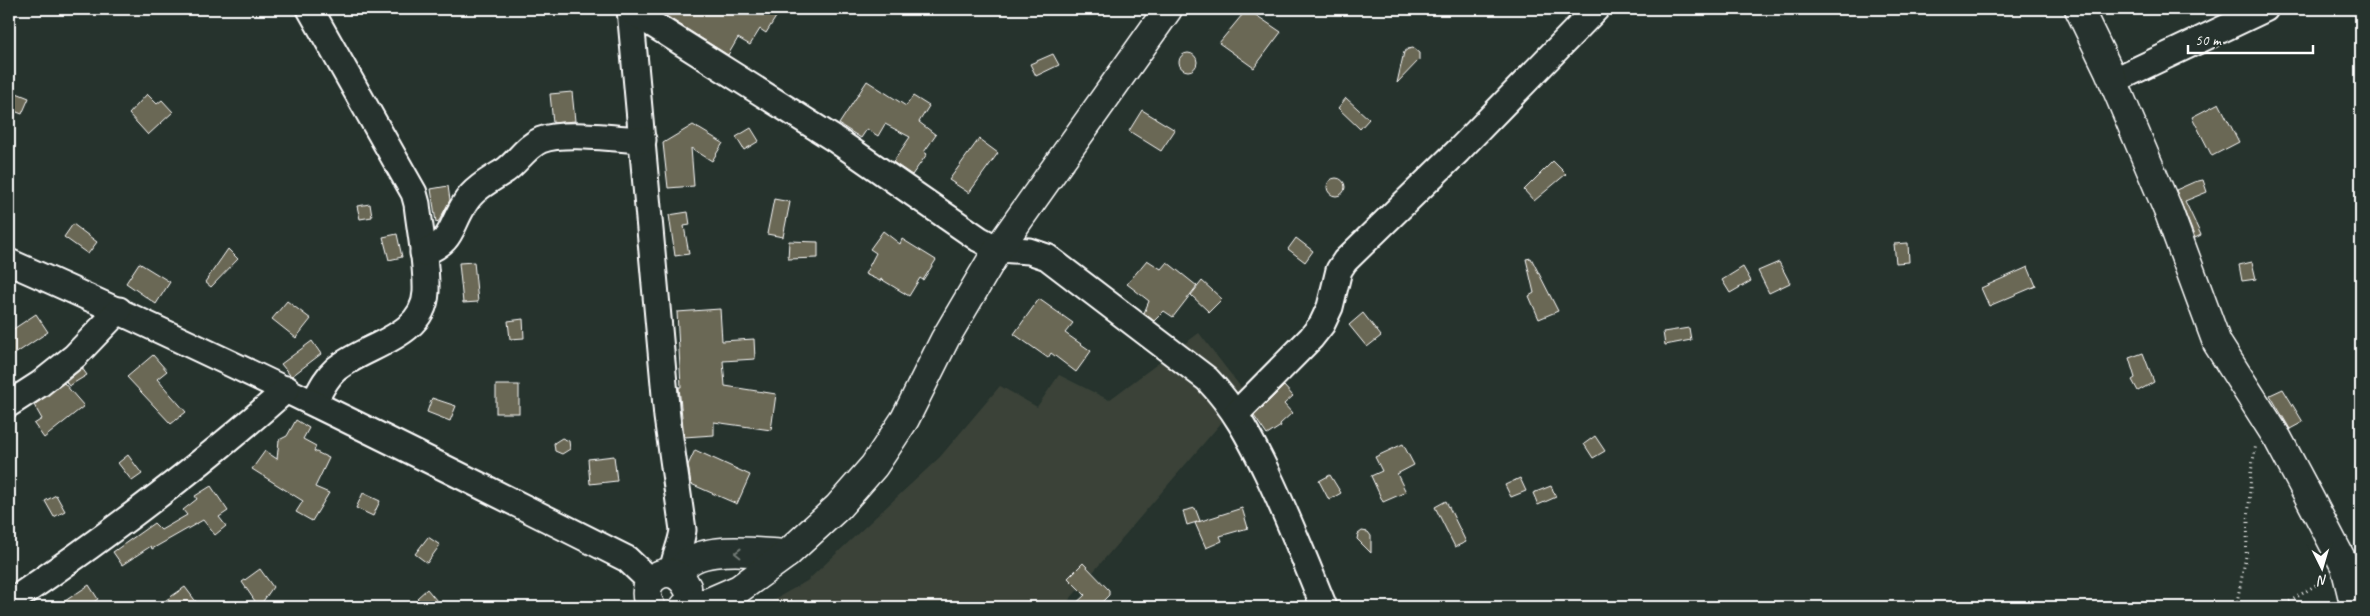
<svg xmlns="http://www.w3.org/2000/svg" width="2370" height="616" font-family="Caveat,sans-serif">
  <rect width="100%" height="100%" fill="#26332d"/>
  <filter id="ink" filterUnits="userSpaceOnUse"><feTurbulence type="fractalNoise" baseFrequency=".02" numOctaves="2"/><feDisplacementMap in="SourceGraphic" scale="10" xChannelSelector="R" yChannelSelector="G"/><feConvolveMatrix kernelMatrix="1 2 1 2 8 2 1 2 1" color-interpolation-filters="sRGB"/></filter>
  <g filter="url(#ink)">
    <polygon fill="#3b4339" points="1199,333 1246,394 1063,607 761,607 807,581 940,457 1000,386 1037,407 1059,375 1109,400"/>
    <g fill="#6b6854" stroke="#fff">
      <polygon points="655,9 773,9 770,13 776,17 766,33 760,29 750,45 738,38 728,55"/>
      <polygon points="1247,9 1281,32 1254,68 1219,43"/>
      <polygon points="1413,48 1419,53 1419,60 1397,83 1404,52 1408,49"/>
      <circle cx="1188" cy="62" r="9"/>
      <polygon points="1053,54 1059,65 1036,76 1030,64"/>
      <polygon points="867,81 906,106 913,96 929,106 919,122 936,135 924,152 927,154 912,175 893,162 910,137 885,124 878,136 867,129 861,138 839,124"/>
      <polygon points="9,90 29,98 22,114 9,109"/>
      <polygon points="572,92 575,121 553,123 550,94"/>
      <polygon points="147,94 157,104 162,100 173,112 148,135 129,114"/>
      <polygon points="1346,98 1369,119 1360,129 1338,108"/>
      <polygon points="2219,103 2239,142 2212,156 2192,117"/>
      <polygon points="1142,110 1175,130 1161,151 1129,131"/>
      <polygon points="693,125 723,143 712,161 691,148 694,186 668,188 663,143"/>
      <polygon points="751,128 759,141 744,150 736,137"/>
      <polygon points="979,139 998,153 969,193 949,180"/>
      <polygon points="1553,161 1566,174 1534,201 1524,190"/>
      <circle cx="1336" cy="187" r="9"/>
      <polygon points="2203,180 2207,192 2185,201 2201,235 2195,238 2176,190 2194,182"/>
      <polygon points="448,186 450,200 439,221 436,222 431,189"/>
      <polygon points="774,199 790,202 783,237 767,234"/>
      <polygon points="370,204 372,217 360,219 357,206"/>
      <polygon points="688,212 690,225 684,226 689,254 675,256 669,215"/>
      <polygon points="73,224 97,242 88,254 64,237"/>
      <polygon points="883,231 900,244 902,239 936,260 923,280 920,278 909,296 881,279 880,281 865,274 876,253 870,249"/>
      <polygon points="397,234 402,257 389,260 383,237"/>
      <polygon points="1296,238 1313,251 1305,262 1288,249"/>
      <polygon points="789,241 818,242 818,258 788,259"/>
      <polygon points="1908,243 1909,262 1896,263 1894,244"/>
      <polygon points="228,249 238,259 211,287 205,282"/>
      <polygon points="1531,258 1558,311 1539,319 1529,296 1534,293 1526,259"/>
      <polygon points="1147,260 1161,269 1167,262 1197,286 1173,317 1164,311 1154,321 1144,313 1149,301 1127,284"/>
      <polygon points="474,262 478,302 463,303 459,263"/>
      <polygon points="1779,262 1790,283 1769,293 1758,271"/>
      <polygon points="2252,262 2256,279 2242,281 2239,265"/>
      <polygon points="139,263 170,282 156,304 126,283"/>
      <polygon points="1743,267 1751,281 1730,293 1722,280"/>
      <polygon points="2028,267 2036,286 1989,306 1981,288"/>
      <polygon points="1202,281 1222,299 1209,312 1191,295"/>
      <polygon points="1039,299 1073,323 1065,333 1091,351 1076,372 1051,353 1048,358 1014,334"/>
      <polygon points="287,301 311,319 296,338 272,319"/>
      <polygon points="720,309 722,341 754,339 755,359 723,361 725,386 776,394 771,430 714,422 714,435 684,437 679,387 681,387 677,312"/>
      <polygon points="1363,313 1381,336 1367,347 1349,325"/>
      <polygon points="36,314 48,332 9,358 9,332"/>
      <polygon points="523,319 524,338 510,339 508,321"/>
      <polygon points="1689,328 1691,340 1665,345 1663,332"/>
      <polygon points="312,341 321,354 292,376 290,375 281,364"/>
      <polygon points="2143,353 2154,382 2138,391 2132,380 2135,378 2129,358"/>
      <polygon points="153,355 167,371 157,379 186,412 171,424 127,377"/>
      <polygon points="82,368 87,375 69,386 66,382"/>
      <polygon points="64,383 84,406 44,438 34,424 42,419 34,405"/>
      <rect x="496" y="385" width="23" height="28"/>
      <polygon points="1284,386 1293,396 1284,404 1292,413 1280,424 1281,426 1267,435 1254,416"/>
      <polygon points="2283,389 2303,422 2290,429 2270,395"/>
      <polygon points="432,398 456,406 450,421 427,412"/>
      <polygon points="296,420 309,428 303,439 316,446 314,451 329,458 315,487 329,493 312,521 296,512 303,501 252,469 265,451 277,459 279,440 287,436"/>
      <polygon points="1595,436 1605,451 1593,458 1584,444"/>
      <polygon points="562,438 569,441 570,449 562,454 555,451 554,443"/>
      <polygon points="1403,444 1414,465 1397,474 1406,492 1383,502 1371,476 1382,471 1375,457"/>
      <polygon points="695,450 750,475 737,504 691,484 688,465"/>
      <polygon points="128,455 142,474 132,481 118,463"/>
      <polygon points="614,456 617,481 590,484 588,459"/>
      <polygon points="1330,475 1341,493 1329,500 1319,481"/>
      <polygon points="1520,478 1526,491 1511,497 1505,485"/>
      <polygon points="211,486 228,511 219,517 226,526 215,535 203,520 152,549 151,546 122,565 113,552 154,523 161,530 187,515 183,510 197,499 195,496"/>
      <polygon points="1551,486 1556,497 1538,505 1533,493"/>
      <polygon points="363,493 380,501 373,516 356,508"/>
      <polygon points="56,495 65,511 54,517 45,501"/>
      <polygon points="1446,501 1466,542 1455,547 1435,507"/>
      <polygon points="1195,508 1200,521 1187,525 1183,511"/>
      <polygon points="1242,508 1248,528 1220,536 1222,541 1206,548 1195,523"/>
      <polygon points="1362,531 1368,532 1371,536 1371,553 1357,539 1358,534"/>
      <polygon points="428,537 440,545 427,563 415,554"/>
      <polygon points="1083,563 1109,590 1109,595 1097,607 1072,607 1085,595 1068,578"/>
      <polygon points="260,569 273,587 259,607 242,582"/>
      <polygon points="89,585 98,599 86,607 56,607"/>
      <polygon points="185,587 200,607 156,607"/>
      <polygon points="427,589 442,607 425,607 417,598"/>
    </g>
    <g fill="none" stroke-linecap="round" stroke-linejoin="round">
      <defs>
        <g id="minor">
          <path d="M310,9L414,193L417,204C420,232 427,263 426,292C424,338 364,345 335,370C325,379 320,391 314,402"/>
          <path d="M630,9L667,417L683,530C681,546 674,557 672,573"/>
          <path d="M630,10L836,140L979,239L998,249L1029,251L1047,257L1207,379C1234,407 1250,438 1267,473C1288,517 1306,562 1324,607"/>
          <polyline points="2113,81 2265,9"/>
          <path d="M423,253C454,241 449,228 465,203C474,188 492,179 506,170C518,161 527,146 541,140C564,131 617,139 643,140"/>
          <path d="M9,262C218,354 422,456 627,559L650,581"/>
          <polyline points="9,404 40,384 75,356 119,310"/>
          <polyline points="1236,414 1311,338 1322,324 1330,307 1339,270 1345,261 1458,151 1596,9"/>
          <path d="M9,603C106,537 200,467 287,389"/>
        </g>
        <g id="major">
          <path d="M677,575C680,571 683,566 687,563C708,545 761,553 787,554"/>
          <path d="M651,607C634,579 673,558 687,587"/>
          <polyline points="684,607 709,602 739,589 787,554 838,507 874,466 905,419 945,339 998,249 1168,9"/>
        </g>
        <polyline id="highway" points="2079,9 2109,71 2169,213 2217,343 2278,439 2309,497 2345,566 2355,607"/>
      </defs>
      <use href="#minor" stroke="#fff" stroke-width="29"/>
      <use href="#major" stroke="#fff" stroke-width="31"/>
      <use href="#highway" stroke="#fff" stroke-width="31"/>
      <g stroke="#fff" stroke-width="3" stroke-dasharray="1 4" stroke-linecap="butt">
        <polyline points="2236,607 2246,556 2251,472 2256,444"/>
        <polyline points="2281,607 2327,578"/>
      </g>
      <use href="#minor" stroke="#26332d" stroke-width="25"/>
      <use href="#major" stroke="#26332d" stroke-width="28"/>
      <use href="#highway" stroke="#26332d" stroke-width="28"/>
    </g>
    <defs><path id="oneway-chevron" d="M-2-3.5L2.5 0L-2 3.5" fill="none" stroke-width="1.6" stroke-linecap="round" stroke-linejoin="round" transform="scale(1.25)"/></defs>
    <use stroke="#727a76" href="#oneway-chevron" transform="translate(738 553) rotate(-179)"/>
  </g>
  <rect width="2370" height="616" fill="none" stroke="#26332d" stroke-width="30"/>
  <rect x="15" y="15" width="2340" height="586" fill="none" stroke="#fff" stroke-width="2" filter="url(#ink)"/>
  <g transform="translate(2322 568) rotate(175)" stroke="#26332d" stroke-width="4" paint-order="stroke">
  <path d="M0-4L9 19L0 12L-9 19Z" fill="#ffffff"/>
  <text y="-8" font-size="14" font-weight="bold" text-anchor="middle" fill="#ffffff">N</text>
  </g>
  <path d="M2188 45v8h125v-8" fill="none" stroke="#ffffff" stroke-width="2.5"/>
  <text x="2195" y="45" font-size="15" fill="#ffffff" stroke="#26332d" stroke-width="4" paint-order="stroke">50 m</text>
</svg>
